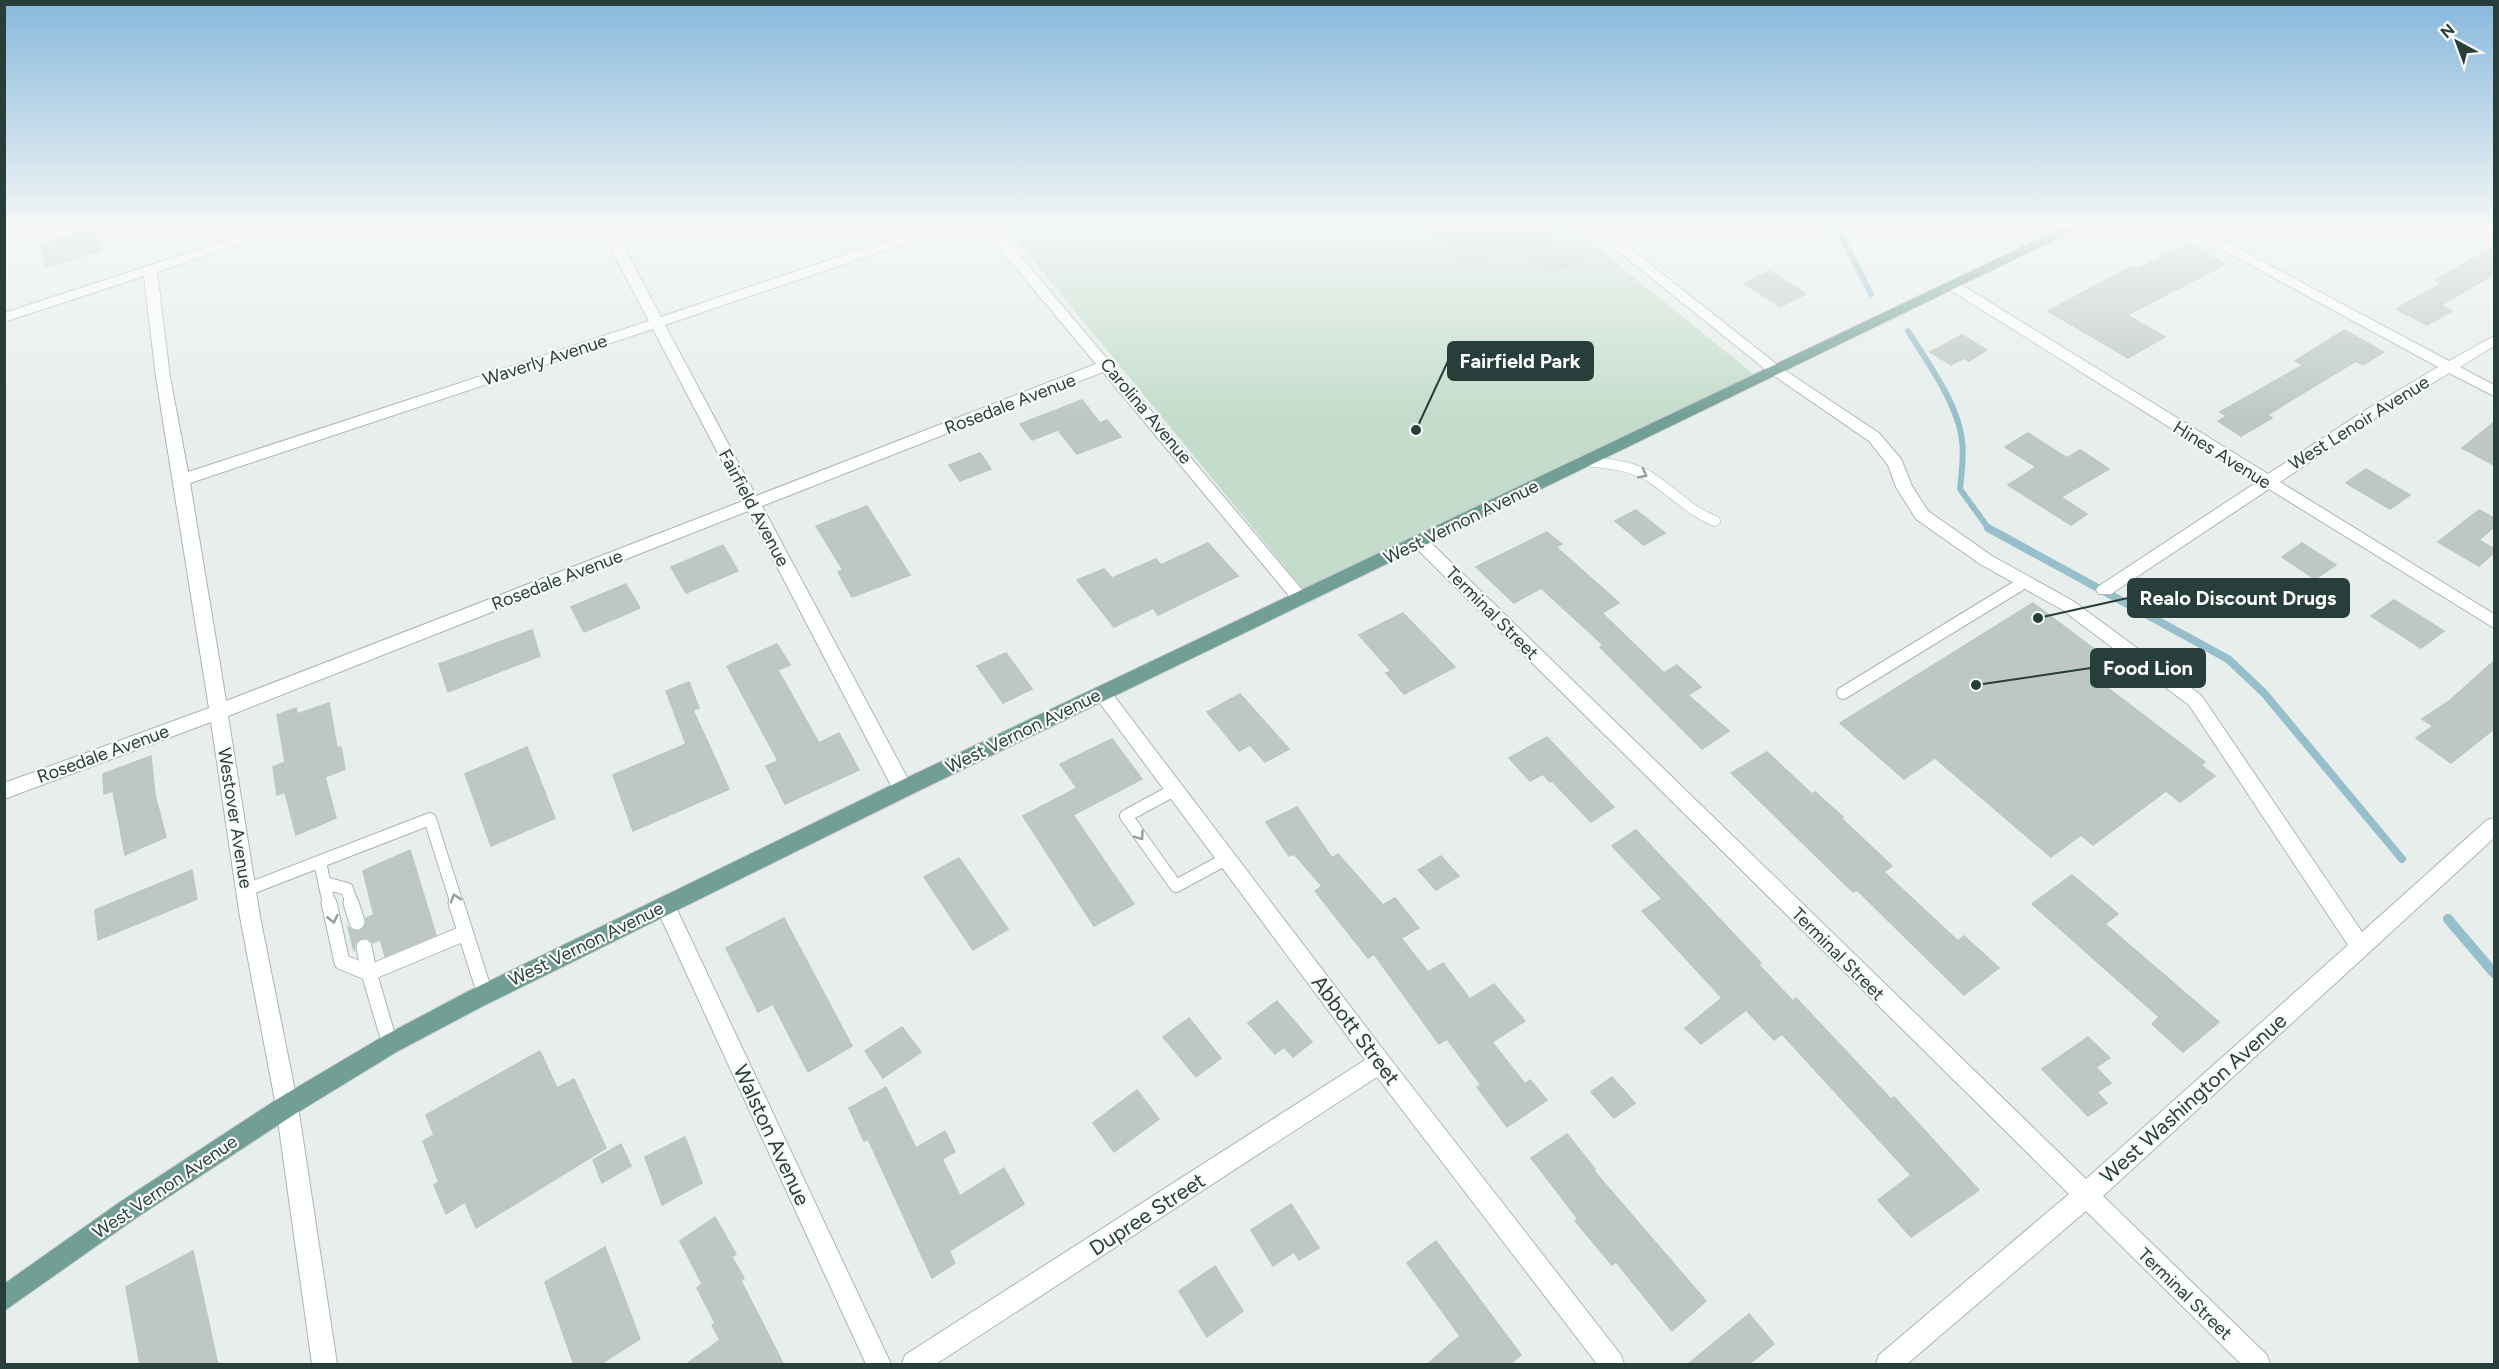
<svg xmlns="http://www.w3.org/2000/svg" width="2499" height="1369" font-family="Figtree,sans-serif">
  <rect width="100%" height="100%" fill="#e7eeeb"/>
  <polygon fill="#c3dccb" points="1005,226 1571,226 1762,381 1308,595"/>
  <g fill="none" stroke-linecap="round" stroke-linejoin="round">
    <g stroke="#97bfcb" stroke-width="6">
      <polyline points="1830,226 1840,233 1871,294"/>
      <path d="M1908,331C1927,362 1951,394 1960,429C1965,449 1962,469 1960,489L1989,529"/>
    </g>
    <polyline stroke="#97bfcb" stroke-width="8" points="1988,528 2228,659 2264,693 2402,859"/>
    <polyline stroke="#97bfcb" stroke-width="10" points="2448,919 2494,973"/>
  </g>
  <g fill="#bdc8c4" stroke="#bac7c2" stroke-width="1.5">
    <polygon points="1427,226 1537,226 1579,262 1550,272 1516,246 1469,263"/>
    <polygon points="94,229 100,251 46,267 41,244"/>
    <polygon points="2189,244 2226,264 2127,315 2165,337 2128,358 2048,311 2132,266 2137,269"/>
    <polygon points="2494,247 2494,274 2441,305 2452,311 2427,325 2396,309 2442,283 2435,280"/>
    <polygon points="1770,271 1806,294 1780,307 1744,283"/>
    <polygon points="2344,330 2384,352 2363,365 2356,361 2267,415 2272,418 2241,436 2218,421 2227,416 2220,412 2303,365 2295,361"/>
    <polygon points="1962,335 1987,350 1969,361 1964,358 1951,365 1930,352"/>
    <polygon points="1082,400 1100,423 1107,420 1121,437 1077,454 1058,430 1032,440 1020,424"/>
    <polygon points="2494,422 2494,465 2462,448"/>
    <polygon points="2028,433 2067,458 2080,450 2109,469 2061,497 2087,514 2071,525 2008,485 2036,467 2005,447"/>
    <polygon points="980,453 991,469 960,481 949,465"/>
    <polygon points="2366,469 2410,495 2390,509 2346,483"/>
    <polygon points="867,506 910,575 852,597 838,572 843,570 816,526"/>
    <polygon points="1636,510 1665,533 1644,545 1615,521"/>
    <polygon points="2479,510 2494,518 2494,527 2479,540 2494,549 2494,553 2479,566 2438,542"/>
    <polygon points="1547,532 1562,544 1556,547 1619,603 1602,613 1664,673 1677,665 1701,687 1688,695 1729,731 1702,749 1600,647 1603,645 1541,588 1514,603 1476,567"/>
    <polygon points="1208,543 1238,576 1158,615 1153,608 1114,627 1077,580 1104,569 1112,578 1156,559 1161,565"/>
    <polygon points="2302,543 2336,565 2315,579 2282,557"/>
    <polygon points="723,545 738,571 686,593 671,567"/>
    <polygon points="626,584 640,608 584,632 571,607"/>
    <polygon points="2394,600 2444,631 2421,648 2371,616"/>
    <polygon points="2033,603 2117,666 2096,679 2205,762 2201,765 2215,776 2180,802 2166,791 2093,845 2081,835 2051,857 1935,758 1904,779 1840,723"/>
    <polygon points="1403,613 1455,667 1404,694 1386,673 1391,671 1359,635"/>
    <polygon points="532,630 540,656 448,692 439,664"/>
    <polygon points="777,644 790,665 778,670 819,743 839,733 859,770 785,804 766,766 778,761 727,666"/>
    <polygon points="1006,653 1032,689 1003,703 977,666"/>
    <polygon points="2494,661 2494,729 2451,763 2416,738 2433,726 2422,719 2449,701"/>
    <polygon points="689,682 699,708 693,710 729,789 633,831 613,775 686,744 666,691"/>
    <polygon points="1240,694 1289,749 1265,762 1250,745 1239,751 1207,712"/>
    <polygon points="329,703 337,748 341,747 345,769 325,777 336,818 296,835 285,792 277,795 273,767 285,762 277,715 296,708 297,714"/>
    <polygon points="1547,737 1584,776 1614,807 1591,822 1552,781 1550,782 1543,774 1530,781 1509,758"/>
    <polygon points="1112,739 1142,779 1073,815 1134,904 1094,926 1023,816 1077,788 1060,764"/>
    <polygon points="527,747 555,818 491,846 465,774"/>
    <polygon points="1767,752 1812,794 1815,792 1843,817 1841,818 1892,866 1884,872 1958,941 1964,936 1999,968 1964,995 1857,890 1853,892 1731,773"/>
    <polygon points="151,756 155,795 166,837 125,855 113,791 104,794 103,774"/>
    <polygon points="1297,807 1332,858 1338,854 1383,905 1395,898 1419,928 1401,938 1428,972 1443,963 1470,999 1494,984 1525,1021 1492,1042 1525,1084 1530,1080 1547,1100 1507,1127 1477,1087 1481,1085 1447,1039 1439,1044 1374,954 1368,958 1315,891 1322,886 1294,854 1289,856 1266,822"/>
    <polygon points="1636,830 1761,963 1759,965 1793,1001 1796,998 1891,1099 1894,1097 1979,1190 1911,1237 1878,1200 1911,1175 1782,1034 1774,1040 1746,1010 1701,1044 1685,1028 1722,998 1642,911 1662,899 1612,846"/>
    <polygon points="410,850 436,935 385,956 380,939 373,943 368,938 362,938 355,943 354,951 348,927 354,931 360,931 366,925 366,918 374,915 363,871"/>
    <polygon points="1441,856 1459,876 1436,890 1418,870"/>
    <polygon points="959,858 1008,929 973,950 924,877"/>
    <polygon points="192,870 197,899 98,940 95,910"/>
    <polygon points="2072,875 2118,914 2105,924 2219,1022 2183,1052 2152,1024 2159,1017 2032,904"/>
    <polygon points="784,918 852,1046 808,1072 773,1004 758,1012 726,948"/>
    <polygon points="1277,1001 1312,1042 1293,1057 1284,1047 1275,1054 1248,1023"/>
    <polygon points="1189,1018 1221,1058 1196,1077 1163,1037"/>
    <polygon points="902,1027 921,1052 883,1078 865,1051"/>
    <polygon points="2088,1037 2110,1058 2096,1067 2111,1083 2097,1092 2107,1103 2088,1116 2042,1069"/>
    <polygon points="540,1051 557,1088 574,1079 606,1148 476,1228 465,1202 446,1214 434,1185 439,1182 423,1141 434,1135 426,1115"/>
    <polygon points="1612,1077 1635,1103 1614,1118 1591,1092"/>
    <polygon points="886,1087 916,1148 945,1131 955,1152 942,1159 960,1196 1004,1168 1024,1204 949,1251 955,1263 932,1278 868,1139 864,1141 849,1108"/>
    <polygon points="1137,1090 1159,1119 1114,1152 1093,1123"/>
    <polygon points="1567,1134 1595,1169 1594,1171 1706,1301 1672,1331 1616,1262 1612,1265 1575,1221 1578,1219 1531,1158"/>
    <polygon points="685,1137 702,1183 662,1205 645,1157"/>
    <polygon points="621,1144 631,1166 602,1183 593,1160"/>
    <polygon points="1291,1204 1319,1248 1299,1260 1294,1252 1273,1266 1251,1230"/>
    <polygon points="715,1217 736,1254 732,1257 744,1278 741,1281 784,1365 685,1365 720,1340 712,1325 715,1323 697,1288 702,1284 680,1241"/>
    <polygon points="1436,1241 1521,1355 1509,1365 1426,1365 1460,1336 1407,1263"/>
    <polygon points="605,1247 640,1339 599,1365 574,1365 545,1282"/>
    <polygon points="193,1251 218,1365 140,1365 126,1287"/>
    <polygon points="1215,1266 1243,1311 1207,1337 1179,1291"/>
    <polygon points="1749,1314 1774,1344 1748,1365 1687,1365"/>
  </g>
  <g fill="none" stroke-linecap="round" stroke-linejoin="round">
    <defs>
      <path id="lane-far2" d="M1587,461C1608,464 1631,465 1650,477C1673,492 1689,511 1715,521"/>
      <g id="lane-far1">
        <polyline points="1843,693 2023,583"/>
        <polyline points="1174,790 1126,816 1176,886 1226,859"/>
        <polyline points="320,862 329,904"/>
        <polyline points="325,883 347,889 352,904"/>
        <polyline points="246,890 430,819 457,904"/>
      </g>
      <g id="lane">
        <polyline points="329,903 342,962 369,973 390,1044"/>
        <polyline points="351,903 357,922"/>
        <polyline points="456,903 485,994"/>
        <polyline points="364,947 369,973 465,933"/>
      </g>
      <g id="street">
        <path d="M270,226H290L157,272L170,377L188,472L649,321L599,226H613L661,317L929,226H949L947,229L665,325L756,496L1096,364L981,226H995L1310,599L1307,603H1295L1103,372L762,506L910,783L913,789L910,795L903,797L896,795L748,511L228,716L260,917L298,1106L337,1364H312L276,1106L240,917L211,722L4,799V783L209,708L156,377L144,276L4,322V313ZM653,329L743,501L226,701L190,483Z"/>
        <polygon points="1587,226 1602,226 1780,367 1879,433 1901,459 1912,486 1928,511 1992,556 2073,601 2201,695 2362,932 2487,820 2494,818 2494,838 2103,1196 2267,1355 2270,1364 2241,1364 2086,1211 1907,1364 1876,1364 1879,1355 2069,1194 1414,546 1412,542 1414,538 1426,538 2086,1179 2348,945 2189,705 2061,609 1980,564 1916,519 1896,487 1888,465 1869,441 1770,373"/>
        <polygon points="2179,226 2196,226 2449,361 2494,336 2494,346 2460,367 2494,385 2494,396 2449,373 2374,419 2280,482 2494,614 2494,628 2269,489 2111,594 2099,594 2096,590 2099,586 2257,482 1947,288 1947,282 1957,282 2268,474 2364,411 2438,367"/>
        <polygon points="1102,686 1108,688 1388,1056 1621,1355 1624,1364 1597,1364 1377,1077 936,1364 902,1364 905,1355 1365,1060 1096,698 1093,693 1096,688"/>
        <polygon points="665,896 672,899 891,1364 866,1364 655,905 658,899"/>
      </g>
      <polygon id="primary" points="2066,226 2083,226 910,795 483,1006 398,1051 295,1114 136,1218 4,1311 4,1284 120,1202 279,1098 382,1037 467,992 896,783"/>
    </defs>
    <use href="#lane-far2" stroke="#aab6b2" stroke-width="11"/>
    <use href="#lane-far1" stroke="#aab6b2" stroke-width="14"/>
    <use href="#lane" stroke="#aab6b2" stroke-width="17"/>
    <use href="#street" stroke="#aab6b2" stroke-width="2"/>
    <use href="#primary" stroke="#c3c9c8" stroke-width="2"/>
    <use href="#lane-far2" stroke="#fff" stroke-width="10"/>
    <use href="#lane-far1" stroke="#fff" stroke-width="12"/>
    <use href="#lane" stroke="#fff" stroke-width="15"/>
    <use href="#street" fill="#fff" fill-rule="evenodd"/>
    <use href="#primary" fill="#719e95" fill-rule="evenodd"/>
  </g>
  <defs><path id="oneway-chevron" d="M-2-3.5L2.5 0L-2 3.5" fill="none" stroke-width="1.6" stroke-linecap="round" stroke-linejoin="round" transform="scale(1.5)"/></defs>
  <g stroke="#949e9c">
    <use href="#oneway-chevron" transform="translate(1643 474) rotate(27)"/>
    <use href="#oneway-chevron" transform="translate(1140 836) rotate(54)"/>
    <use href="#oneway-chevron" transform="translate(455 898) rotate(-107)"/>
    <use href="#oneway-chevron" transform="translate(333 919) rotate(77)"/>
  </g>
  <linearGradient id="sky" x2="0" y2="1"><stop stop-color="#87b8dc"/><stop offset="0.54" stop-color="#f4f7f6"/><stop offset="1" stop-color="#f4f7f6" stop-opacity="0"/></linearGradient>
  <rect width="2499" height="418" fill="url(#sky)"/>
  <g text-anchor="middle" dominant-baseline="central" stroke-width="4.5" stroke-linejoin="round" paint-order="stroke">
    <g font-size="18" fill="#283e3a" stroke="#f7faf9">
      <text transform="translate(545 360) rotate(-18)">Waverly Avenue</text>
      <text transform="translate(1010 404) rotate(-21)">Rosedale Avenue</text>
      <text transform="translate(1146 411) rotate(50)">Carolina Avenue</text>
      <text transform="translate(2359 423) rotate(-32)">West Lenoir Avenue</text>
      <text transform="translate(2222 455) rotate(32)">Hines Avenue</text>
      <text transform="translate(754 508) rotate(62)">Fairfield Avenue</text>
      <text transform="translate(1461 522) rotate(-26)">West Vernon Avenue</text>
      <text transform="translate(557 580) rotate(-21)">Rosedale Avenue</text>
      <text transform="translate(1492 613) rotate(45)">Terminal Street</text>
      <text transform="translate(1023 731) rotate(-26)">West Vernon Avenue</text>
      <text transform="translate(103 754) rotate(-20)">Rosedale Avenue</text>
      <text transform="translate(235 818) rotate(81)">Westover Avenue</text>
      <text transform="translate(586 944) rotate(-26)">West Vernon Avenue</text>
      <text transform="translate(1838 954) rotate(45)">Terminal Street</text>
      <text transform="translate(165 1187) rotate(-34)">West Vernon Avenue</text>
      <text transform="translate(2185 1294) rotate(44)">Terminal Street</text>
    </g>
    <g font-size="21" fill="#283e3a" stroke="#f7faf9">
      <text transform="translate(1356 1030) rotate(53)">Abbott Street</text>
      <text transform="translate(2193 1098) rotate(-42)">West Washington Avenue</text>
      <text transform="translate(772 1135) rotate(65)">Walston Avenue</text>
      <text transform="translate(1147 1214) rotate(-33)">Dupree Street</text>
    </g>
  </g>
  <path fill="none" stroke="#283e3a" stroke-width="2" d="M1416 430L1448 361M2038 618L2128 598M1976 685L2091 668"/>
  <g fill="#283e3a" stroke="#f7faf9" stroke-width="2">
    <circle cx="1416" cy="430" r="6"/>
    <circle cx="2038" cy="618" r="6"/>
    <circle cx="1976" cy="685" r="6"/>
  </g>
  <g fill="#283e3a" stroke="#283e3a" stroke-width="2">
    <rect x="1448" y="342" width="145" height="38" rx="6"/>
    <rect x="2128" y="579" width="221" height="38" rx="6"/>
    <rect x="2091" y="649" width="114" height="38" rx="6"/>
  </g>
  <g font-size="20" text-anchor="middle" font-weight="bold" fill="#fff">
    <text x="1520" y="368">Fairfield Park</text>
    <text x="2238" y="605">Realo Discount Drugs</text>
    <text x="2148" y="675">Food Lion</text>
  </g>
  <rect width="2499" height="1369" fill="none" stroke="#283e3a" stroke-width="12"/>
  <g transform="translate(2457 42) rotate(319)" stroke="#f7faf9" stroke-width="4.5" paint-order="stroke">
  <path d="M0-4.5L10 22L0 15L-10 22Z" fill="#283e3a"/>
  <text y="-9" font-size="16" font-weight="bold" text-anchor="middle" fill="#283e3a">N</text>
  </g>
</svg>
